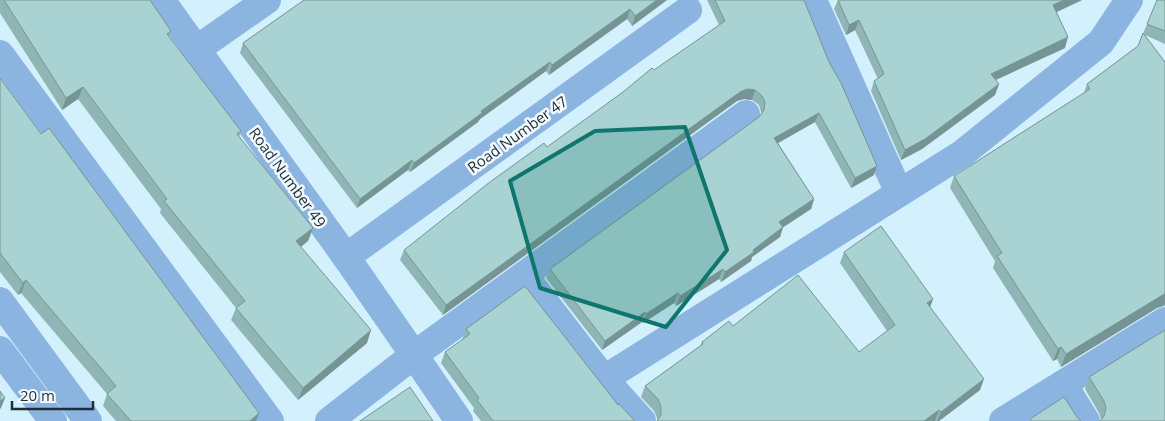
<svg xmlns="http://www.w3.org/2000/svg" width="1165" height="421" font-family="'Open Sans',sans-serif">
  <rect width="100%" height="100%" fill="#d2f1fd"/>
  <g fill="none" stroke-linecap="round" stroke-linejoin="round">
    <g stroke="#8cb4e1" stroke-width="28">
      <polyline points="161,0 346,257 414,355 746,114"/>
      <polyline points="813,0 899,193"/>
      <polyline points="197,49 267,0"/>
      <polyline points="0,54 270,421"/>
      <polyline points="346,257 688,10"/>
      <polyline points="524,275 604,379 642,421"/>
      <polyline points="0,301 88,421"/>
      <polyline points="0,350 53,421"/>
      <polyline points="604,379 963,153 1101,42 1129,0"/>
      <polyline points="1063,384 1086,421"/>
      <polyline points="329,421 414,355 459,421"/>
      <polyline points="1003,421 1165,321"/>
    </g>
  </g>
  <g fill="#90b5b5">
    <polygon points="0,0 150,0 171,31 169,37 241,131 239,137 313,228 308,241 301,247 367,343 298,400 231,320 236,308 160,213 161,209 78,99 62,110 0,13"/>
    <polygon points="304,0 667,0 632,26 627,19 549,75 546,71 480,119 478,122 410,172 408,170 357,208 240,53 243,43"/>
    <polygon points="707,0 804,0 874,175 851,188 815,122 778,143 814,199 811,209 783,227 780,237 752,257 751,261 721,282 719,279 676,306 674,303 643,323 642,322 602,350 546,278 550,269 759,117 761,114 761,112 759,105 752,100 744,99 737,101 443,315 400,260 404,250 719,25"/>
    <polygon points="838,0 1082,0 1057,12 1065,48 995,80 999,84 995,95 922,149 901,160 871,91 874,81 878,79 855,30 846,35 834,9"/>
    <polygon points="1165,0 1165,44 1145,35 1165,62 1165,306 1157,308 1061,367 1057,359 1053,361 993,268 995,261 950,188 954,176 1084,93 1087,84 1138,46 1147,24"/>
    <polygon points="0,78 41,134 259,413 256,421 116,421 103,406 107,394 21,293 18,295 0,272"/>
    <polygon points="844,252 933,299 930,306 980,390 939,421 657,421 657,418 654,411 641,397 645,386 700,346 702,342 733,326 859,352 887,331 840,263"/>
    <polygon points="466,329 618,405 635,421 481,421 473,411 474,408 441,363 445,352 462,340"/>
    <polygon points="1089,377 1165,421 1101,419 1099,413 1085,389"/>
  </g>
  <g fill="#769493">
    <polygon points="657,0 667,0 632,26 635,16"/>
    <polygon points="1064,0 1082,0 1050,15 1053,5"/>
    <polygon points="630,9 627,19 549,75 552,65"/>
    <polygon points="859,20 855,30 846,35 849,25"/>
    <polygon points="1068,37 1065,48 987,84 991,74"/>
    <polygon points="550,62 546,71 480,119 478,122 410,172 414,163 481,111"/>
    <polygon points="999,84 995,95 922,149 901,160 905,150"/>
    <polygon points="83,87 78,99 62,110 66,98"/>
    <polygon points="747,89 755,90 752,100 744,99 737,101 443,315 446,305 740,92"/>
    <polygon points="819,113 815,122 771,147 774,138"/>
    <polygon points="412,160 408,170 357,208 360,199"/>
    <polygon points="877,166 874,175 851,188 855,178"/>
    <polygon points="814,199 811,209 776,232 779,222"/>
    <polygon points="783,227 780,237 752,257 751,261 721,282 725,272 753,250"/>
    <polygon points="313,228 308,241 292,254 296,241"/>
    <polygon points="723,269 719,279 676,306 680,296"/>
    <polygon points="26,280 21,293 18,295 23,283"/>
    <polygon points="678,293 674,303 643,323 646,314"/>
    <polygon points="1165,293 1165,303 1164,305 1157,308 1061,367 1066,354"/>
    <polygon points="933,299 929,310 927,303"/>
    <polygon points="645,312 642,322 602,350 605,341"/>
    <polygon points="371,330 367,343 298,400 303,388"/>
    <polygon points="1061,347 1057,359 1053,361 1058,349"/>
    <polygon points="984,379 980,390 939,421 937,421 941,412"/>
    <polygon points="5,398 1,408 0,409 0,401"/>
    <polygon points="939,410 935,421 924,421"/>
    <polygon points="259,413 256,421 250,421"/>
  </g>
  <g fill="#a8d3d2" stroke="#769493">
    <polygon points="4,0 150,0 171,31 167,34 241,131 237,134 313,228 296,241 371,330 303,388 236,308 245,301 164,201 167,199 83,87 66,98"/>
    <polygon points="304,0 657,0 635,16 630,9 552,65 550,62 481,111 482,113 414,163 412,160 360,199 243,43"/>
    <polygon points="715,0 804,0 829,62 841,83 877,166 855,178 819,113 774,138 814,199 779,222 783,227 753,250 754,252 725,272 723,269 680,296 678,293 646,314 645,312 605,341 550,269 759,117 764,110 765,102 762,96 755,90 747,89 740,92 446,305 404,250 490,182 544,143 547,147 623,92 652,68 654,70 725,21"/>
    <polygon points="838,0 1064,0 1053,5 1068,37 991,74 999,84 925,139 905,150 874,81 884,74 859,20 849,25"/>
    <polygon points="1157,0 1165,0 1165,31 1147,24"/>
    <polygon points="1143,33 1165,62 1165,294 1161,296 1066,354 1061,347 1058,349 997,256 1002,253 954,176 1090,89 1087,84 1138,46"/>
    <polygon points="0,78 41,134 49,128 259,413 250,421 131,421 107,394 116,386 26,280 23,283 0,253"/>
    <polygon points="881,226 933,299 927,303 984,379 941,412 939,410 924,421 657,421 661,415 661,407 658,399 645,386 703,344 702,342 729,321 733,326 798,275 859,352 895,325 844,252"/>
    <polygon points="525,286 618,405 619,404 635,421 493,421 477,400 479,398 445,352 470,334 466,329"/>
    <polygon points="1165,330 1165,421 1100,421 1104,416 1106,408 1104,401 1089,377"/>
    <polygon points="410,387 433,421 360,421"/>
    <polygon points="0,391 5,398 0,401"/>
    <polygon points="1064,397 1077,417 1081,421 1031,421 1030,419"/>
  </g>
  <path fill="#0f766e" fill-opacity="0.2" stroke="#0f766e" stroke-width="4" stroke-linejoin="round" d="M685,127L727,250L666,327L540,288L510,181L595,131Z"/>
  <g text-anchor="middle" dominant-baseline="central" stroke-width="5" stroke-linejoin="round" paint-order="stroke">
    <g font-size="15" fill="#1f2e34" stroke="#f2fafd">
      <text transform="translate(517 134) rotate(-36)">Road Number 47</text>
      <text transform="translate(288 177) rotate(54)">Road Number 49</text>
    </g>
  </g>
  <path d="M12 401v8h81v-8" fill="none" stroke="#1f2e34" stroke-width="2.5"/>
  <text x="20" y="401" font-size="15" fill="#1f2e34" stroke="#f2fafd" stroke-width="4" paint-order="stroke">20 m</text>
</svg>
